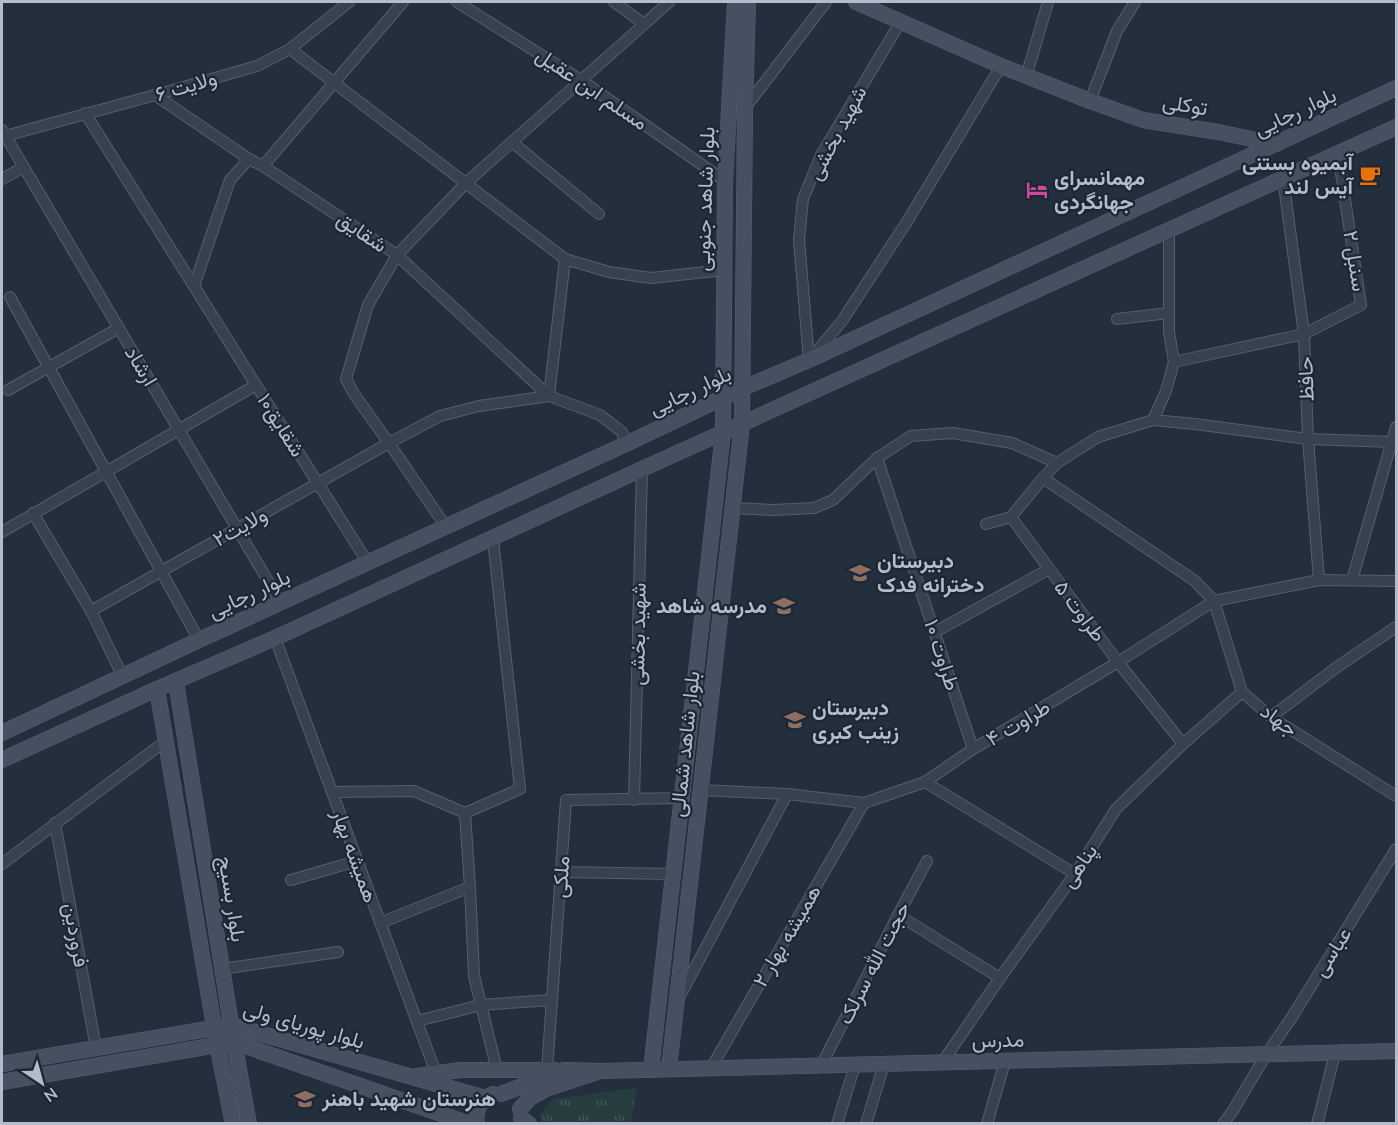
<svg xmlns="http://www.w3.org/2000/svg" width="1398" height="1125" font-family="'Nunito Sans',Vazirmatn,sans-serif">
  <defs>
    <pattern id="grass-tufts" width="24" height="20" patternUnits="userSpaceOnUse" patternTransform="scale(1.5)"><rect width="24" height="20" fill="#263c3f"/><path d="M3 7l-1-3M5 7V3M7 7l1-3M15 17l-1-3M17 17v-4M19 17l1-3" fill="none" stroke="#435659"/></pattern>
  </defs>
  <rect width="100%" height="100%" fill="#242f3e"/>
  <polygon fill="url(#grass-tufts)" points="637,1088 631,1123 542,1123 540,1115 553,1099"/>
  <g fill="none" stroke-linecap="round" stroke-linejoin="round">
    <defs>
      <g id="street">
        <polyline points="457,2 581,80 725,181"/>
        <polyline points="614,2 644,24"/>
        <polyline points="290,49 565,259 609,272 651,278 724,270"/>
        <polyline points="1026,77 1048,2"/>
        <polyline points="155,95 249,159 263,166 397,255 549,396"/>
        <polyline points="1090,101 1117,31 1135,2"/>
        <polyline points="745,108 826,2"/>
        <polyline points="85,113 368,563"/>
        <polyline points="2,130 281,603"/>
        <polyline points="5,136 155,95 257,66 290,49 349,2"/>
        <polyline points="512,142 599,214"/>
        <polyline points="263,166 403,2"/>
        <polyline points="1283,178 1304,334 1308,439 1319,580"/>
        <polyline points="2,179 24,167"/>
        <polyline points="194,286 230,180 249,159"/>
        <polyline points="10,297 199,640"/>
        <polyline points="1117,319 1169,313"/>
        <polyline points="812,357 842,321 908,220 1001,66"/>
        <polyline points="809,360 799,240 803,199 821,155 901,21"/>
        <polyline points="1174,362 1304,334 1361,305 1338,153"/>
        <polyline points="8,390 119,328"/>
        <polyline points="549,396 565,259"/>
        <polyline points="1153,420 1166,391 1174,362 1169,332 1169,230"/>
        <polyline points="1392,442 1308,439 1195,424 1153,420 1098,437 1057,463 1043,478 1195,581 1214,601 1242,692 1271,717 1396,796"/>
        <polyline points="877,458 973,749"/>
        <polyline points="1043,478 1011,517 1118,662 1183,744"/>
        <polyline points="733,508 773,510 814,508 833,500 877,458 911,436 953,433 1012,443 1057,463"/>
        <polyline points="33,513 91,611 123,677"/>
        <polyline points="986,524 1011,517"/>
        <polyline points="446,527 389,443 354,394 346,379 368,305 397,255 466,183 669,2"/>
        <polyline points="2,532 256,385"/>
        <polyline points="1352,580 1396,427"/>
        <polyline points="91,611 389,443 440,416 479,406 549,396 600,415 622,432 626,444"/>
        <polyline points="935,632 1049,569"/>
        <polyline points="275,638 436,1073"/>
        <polyline points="1271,717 1337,667 1396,627"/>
        <polyline points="925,782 1075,874"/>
        <polyline points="701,790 787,794 864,803 925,782 973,749 1118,662 1214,601 1319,580 1396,581"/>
        <polyline points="332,792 414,791 465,813 470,887 474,976 497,1070"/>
        <polyline points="634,800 642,469"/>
        <polyline points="465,813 520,789 493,539"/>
        <polyline points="55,823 96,1048"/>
        <polyline points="2,864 167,740"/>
        <polyline points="561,872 673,874"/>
        <polyline points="291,880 357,861"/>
        <polyline points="898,915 1000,978"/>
        <polyline points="380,923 470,887"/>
        <polyline points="222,969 338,952"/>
        <polyline points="679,998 787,794"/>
        <polyline points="417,1021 481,1005 552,1000"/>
        <polyline points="942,1063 1000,978 1075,874 1116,809 1183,744 1242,692"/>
        <polyline points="821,1066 898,915 927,861"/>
        <polyline points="711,1068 864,803"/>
        <polyline points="547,1070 566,800 682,798"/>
        <polyline points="837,1124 855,1065"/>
        <polyline points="866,1124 884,1064"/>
        <polyline points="987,1124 1005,1061"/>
        <polyline points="1223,1124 1232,1112 1266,1055 1292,1017 1396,849"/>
        <polyline points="1317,1124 1319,1117 1335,1053"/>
      </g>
      <g id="secondary">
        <polyline points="856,2 1001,66 1090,101 1143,120 1218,132 1276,144"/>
        <polyline points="176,682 234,1042 249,1124"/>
        <polyline points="157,689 217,1044 233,1124"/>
        <polyline points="2,733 199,640 626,444 743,388 809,360 1396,88"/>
        <polyline points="2,760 157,689 275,638 642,469 1396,127"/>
        <polyline points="2,1064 231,1025 485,1098"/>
        <polyline points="669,1069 742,424 745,108 748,2"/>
        <polyline points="651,1070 723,433 725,181 735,2"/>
        <polyline points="601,1071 1396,1051"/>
        <polyline points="417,1076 460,1070 555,1070"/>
        <polyline points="2,1082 234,1042 470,1124"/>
        <polyline points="501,1094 564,1070 601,1071 546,1089 530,1098 520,1109"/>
        <polyline points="521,1118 529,1124"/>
        <path d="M477,1124C474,1109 481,1100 493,1094"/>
      </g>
    </defs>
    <use href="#street" stroke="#565f6c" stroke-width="12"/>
    <use href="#secondary" stroke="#565f6c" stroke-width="16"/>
    <use href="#street" stroke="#38414e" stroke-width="10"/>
    <use href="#secondary" stroke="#465061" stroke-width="15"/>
  </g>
  <defs>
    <symbol id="cafe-bare" viewBox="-9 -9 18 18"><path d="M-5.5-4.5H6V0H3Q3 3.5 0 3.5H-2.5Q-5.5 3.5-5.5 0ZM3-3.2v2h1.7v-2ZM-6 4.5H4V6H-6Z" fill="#e8710a" stroke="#1d2633" stroke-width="2.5" paint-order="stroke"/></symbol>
    <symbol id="hotel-bare" viewBox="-9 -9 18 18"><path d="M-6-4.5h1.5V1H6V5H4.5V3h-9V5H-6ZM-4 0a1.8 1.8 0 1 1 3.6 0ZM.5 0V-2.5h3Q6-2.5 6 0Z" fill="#d1479c" stroke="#1d2633" stroke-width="2.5" paint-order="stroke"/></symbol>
    <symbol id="school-bare" viewBox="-9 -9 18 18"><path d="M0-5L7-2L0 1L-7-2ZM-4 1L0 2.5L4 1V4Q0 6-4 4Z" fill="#8d6e63" stroke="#1d2633" stroke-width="2.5" paint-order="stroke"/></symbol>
    <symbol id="university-bare" viewBox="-9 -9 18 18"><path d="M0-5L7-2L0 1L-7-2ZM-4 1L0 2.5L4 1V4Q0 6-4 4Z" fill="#8d6e63" stroke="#1d2633" stroke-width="2.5" paint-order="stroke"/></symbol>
  </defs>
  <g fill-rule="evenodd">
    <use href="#cafe-bare" x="1355" y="160" width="30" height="30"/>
    <use href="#hotel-bare" x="1022" y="175" width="30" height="30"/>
    <use href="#school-bare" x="845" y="558" width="30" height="30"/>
    <use href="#school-bare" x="769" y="591" width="30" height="30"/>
    <use href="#university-bare" x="780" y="705" width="30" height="30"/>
    <use href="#university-bare" x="290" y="1084" width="30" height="30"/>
  </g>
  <g text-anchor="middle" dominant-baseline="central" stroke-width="4.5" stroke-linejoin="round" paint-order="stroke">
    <g font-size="21" fill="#b4bcc9" stroke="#1d2633">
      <text transform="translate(186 86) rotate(-16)">ولایت ۶</text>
      <text transform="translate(592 89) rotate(34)">مسلم ابن عقیل</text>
      <text transform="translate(1185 105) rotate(9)">توکلی</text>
      <text transform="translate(1295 112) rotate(-25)">بلوار رجایی</text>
      <text transform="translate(837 133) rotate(-62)">شهید بخشی</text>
      <text transform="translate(705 199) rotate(-88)">بلوار شاهد جنوبی</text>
      <text transform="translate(362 232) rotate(34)">شقایق</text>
      <text transform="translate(1355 261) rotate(81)">سنبل ۲</text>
      <text transform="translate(141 366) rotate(59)">ارشاد</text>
      <text transform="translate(1306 379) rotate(-92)">حافظ</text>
      <text transform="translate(690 391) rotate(-25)">بلوار رجایی</text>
      <text transform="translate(281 425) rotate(58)">شقایق۱۰</text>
      <text transform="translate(240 527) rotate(-29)">ولایت۲</text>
      <text transform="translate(249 594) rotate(-25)">بلوار رجایی</text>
      <text transform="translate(1080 611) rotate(53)">طراوت ۵</text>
      <text transform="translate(638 634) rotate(-89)">شهید بخشی</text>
      <text transform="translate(942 655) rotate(72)">طراوت ۱۰</text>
      <text transform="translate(1279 720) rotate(36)">جهاد</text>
      <text transform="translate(1018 723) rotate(-31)">طراوت ۴</text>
      <text transform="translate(685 744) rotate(-84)">بلوار شاهد شمالی</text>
      <text transform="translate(355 856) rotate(70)">همیشه بهار</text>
      <text transform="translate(1079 866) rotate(-56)">پناهی</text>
      <text transform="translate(561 877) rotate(-86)">ملکی</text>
      <text transform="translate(232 899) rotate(81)">بلوار بسیج</text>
      <text transform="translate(76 935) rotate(80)">فروردین</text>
      <text transform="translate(787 936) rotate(-60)">همیشه بهار ۲</text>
      <text transform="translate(1332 952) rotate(-58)">عباسی</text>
      <text transform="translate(874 963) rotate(-63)">حجت الله سرلک</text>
      <text transform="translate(304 1025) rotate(16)">بلوار پوریای ولی</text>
      <text transform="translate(998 1040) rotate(-1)">مدرس</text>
    </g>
    <g font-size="21" font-weight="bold" fill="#b4bcc9" stroke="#1d2633" text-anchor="start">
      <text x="1353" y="163" text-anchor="end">آبمیوه بستنی<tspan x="1353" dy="24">آیس لند</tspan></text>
      <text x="1054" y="178">مهمانسرای<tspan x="1054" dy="24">جهانگردی</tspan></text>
      <text x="877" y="561">دبیرستان<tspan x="877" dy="24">دخترانه فدک</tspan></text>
      <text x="767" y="606" text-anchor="end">مدرسه شاهد</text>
      <text x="812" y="708">دبیرستان<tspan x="812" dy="24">زینب کبری</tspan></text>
      <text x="322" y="1099">هنرستان شهید باهنر</text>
    </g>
  </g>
  <rect width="1398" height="1125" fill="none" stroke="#b4bcc9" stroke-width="6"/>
  <g transform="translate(42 1083) rotate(144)" stroke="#1d2633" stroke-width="4.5" paint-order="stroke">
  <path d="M0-4.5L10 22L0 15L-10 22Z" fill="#b4bcc9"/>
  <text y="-9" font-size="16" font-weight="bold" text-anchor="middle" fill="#b4bcc9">N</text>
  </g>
</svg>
